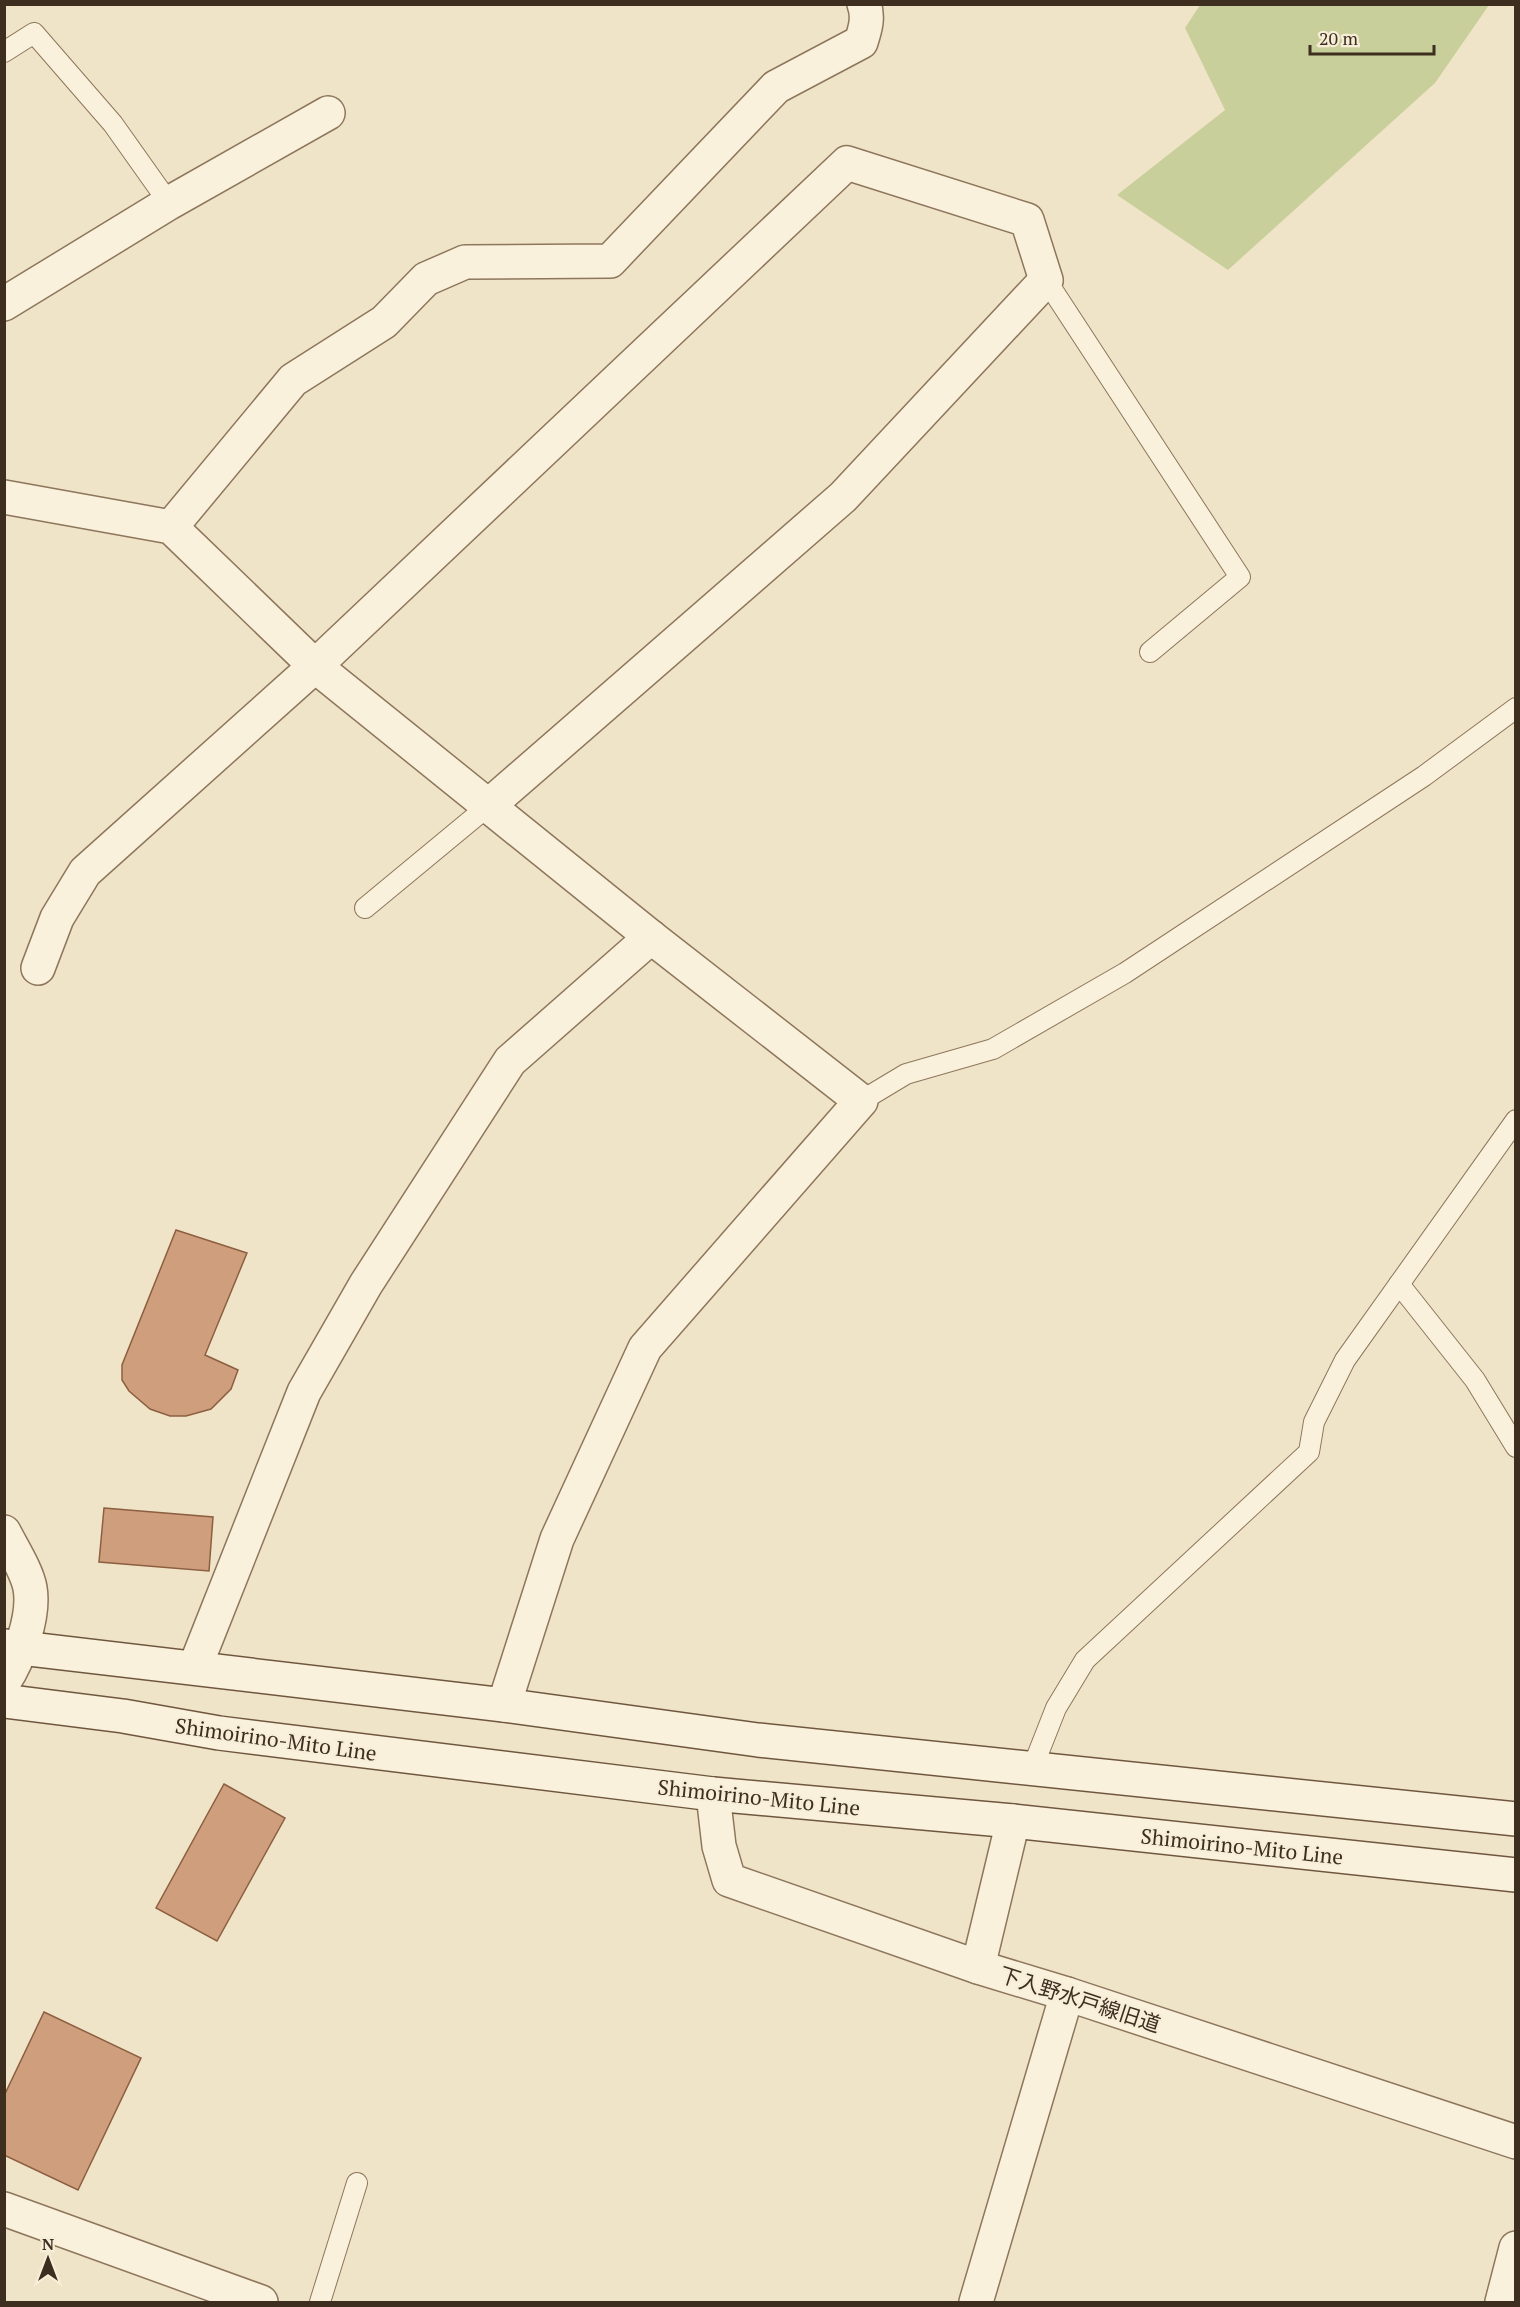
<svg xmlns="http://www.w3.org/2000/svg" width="1520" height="2307" font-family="'PT Serif','Noto Sans JP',serif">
  <rect width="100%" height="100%" fill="#f0e4c8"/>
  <polygon fill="#c9cf9b" points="1200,5 1200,4 1489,5 1435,83 1228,270 1117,195 1225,110 1185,28"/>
  <g fill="#cf9f7d" stroke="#8d5f41" stroke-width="1.5">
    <polygon points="176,1230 247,1253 205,1355 238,1370 231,1389 211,1409 186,1416 170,1416 150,1409 129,1391 122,1380 122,1365"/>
    <polygon points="104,1508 213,1517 209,1571 99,1562"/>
    <polygon points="224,1784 285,1818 217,1941 156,1908"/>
    <polygon points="44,2012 141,2058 78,2190 4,2155 4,2096"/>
  </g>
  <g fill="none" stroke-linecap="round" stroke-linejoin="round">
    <defs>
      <g id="service">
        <polyline points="4,52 34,33 113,124 169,203"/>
        <polyline points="1046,280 1240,577 1150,652"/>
        <polyline points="365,908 487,807"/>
        <polyline points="861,1101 906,1074 993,1049 1125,973 1424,776 1516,708"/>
        <polyline points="1399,1284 1475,1380 1516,1447"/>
        <polyline points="1032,1769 1056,1708 1085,1660 1309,1452 1314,1422 1345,1360 1516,1120"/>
        <polyline points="320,2302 357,2183"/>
      </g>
      <g id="minor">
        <polyline points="4,304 169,203 328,113"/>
        <polyline points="4,497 171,527 315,666 651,937 861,1101 645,1348 557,1539 504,1705"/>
        <path d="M171,527L293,380L384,322L426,279L465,262L610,261L776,87L861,42C865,30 869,17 864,4"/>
        <polyline points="38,968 57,918 85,872 315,666 847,163 1027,220 1046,280 843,497 487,807"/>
        <path d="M4,1532C12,1548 27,1571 30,1588C35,1616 19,1659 4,1682"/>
        <polyline points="195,1667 304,1392 366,1284 510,1061 651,937"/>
        <polyline points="713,1794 719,1846 729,1880 978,1967 1067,1994 1516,2142"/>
        <polyline points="978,1967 1013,1821"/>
        <polyline points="4,2209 261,2302"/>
        <polyline points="976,2302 1067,1994"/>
        <polyline points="1502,2302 1516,2248"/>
      </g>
      <g id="secondary">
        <polyline points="4,1646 504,1705 758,1740 1516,1819"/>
        <polyline points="4,1701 123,1716 219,1733 713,1794 1013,1821 1516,1875"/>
      </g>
    </defs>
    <use href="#service" stroke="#8d765c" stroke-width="22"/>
    <use href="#minor" stroke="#8d765c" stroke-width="36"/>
    <use href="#secondary" stroke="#6f573f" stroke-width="36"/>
    <use href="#service" stroke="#faf1dc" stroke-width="20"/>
    <use href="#minor" stroke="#faf1dc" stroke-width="33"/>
    <use href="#secondary" stroke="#faf1dc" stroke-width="33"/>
  </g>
  <g text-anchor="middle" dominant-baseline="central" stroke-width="4.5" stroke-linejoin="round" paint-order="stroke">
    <g font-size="21" fill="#3d2e20" stroke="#f7eed8">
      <text transform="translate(276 1739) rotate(8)">Shimoirino-Mito Line</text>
      <text transform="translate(759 1797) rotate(6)">Shimoirino-Mito Line</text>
      <text transform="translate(1242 1846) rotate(6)">Shimoirino-Mito Line</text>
      <text transform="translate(1080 1999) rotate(18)">下入野水戸線旧道</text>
    </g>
  </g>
  <rect width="1520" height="2307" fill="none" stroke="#3d2e20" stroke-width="12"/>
  <g transform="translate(48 2259)" stroke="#f7eed8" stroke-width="4.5" paint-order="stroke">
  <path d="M0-4.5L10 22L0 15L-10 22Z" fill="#3d2e20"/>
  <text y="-9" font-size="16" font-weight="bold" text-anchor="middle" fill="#3d2e20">N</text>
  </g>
  <path d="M1310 45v9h124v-9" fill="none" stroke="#3d2e20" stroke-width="3"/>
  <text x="1319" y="45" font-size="18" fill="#3d2e20" stroke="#f7eed8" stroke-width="4.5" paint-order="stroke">20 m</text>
</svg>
